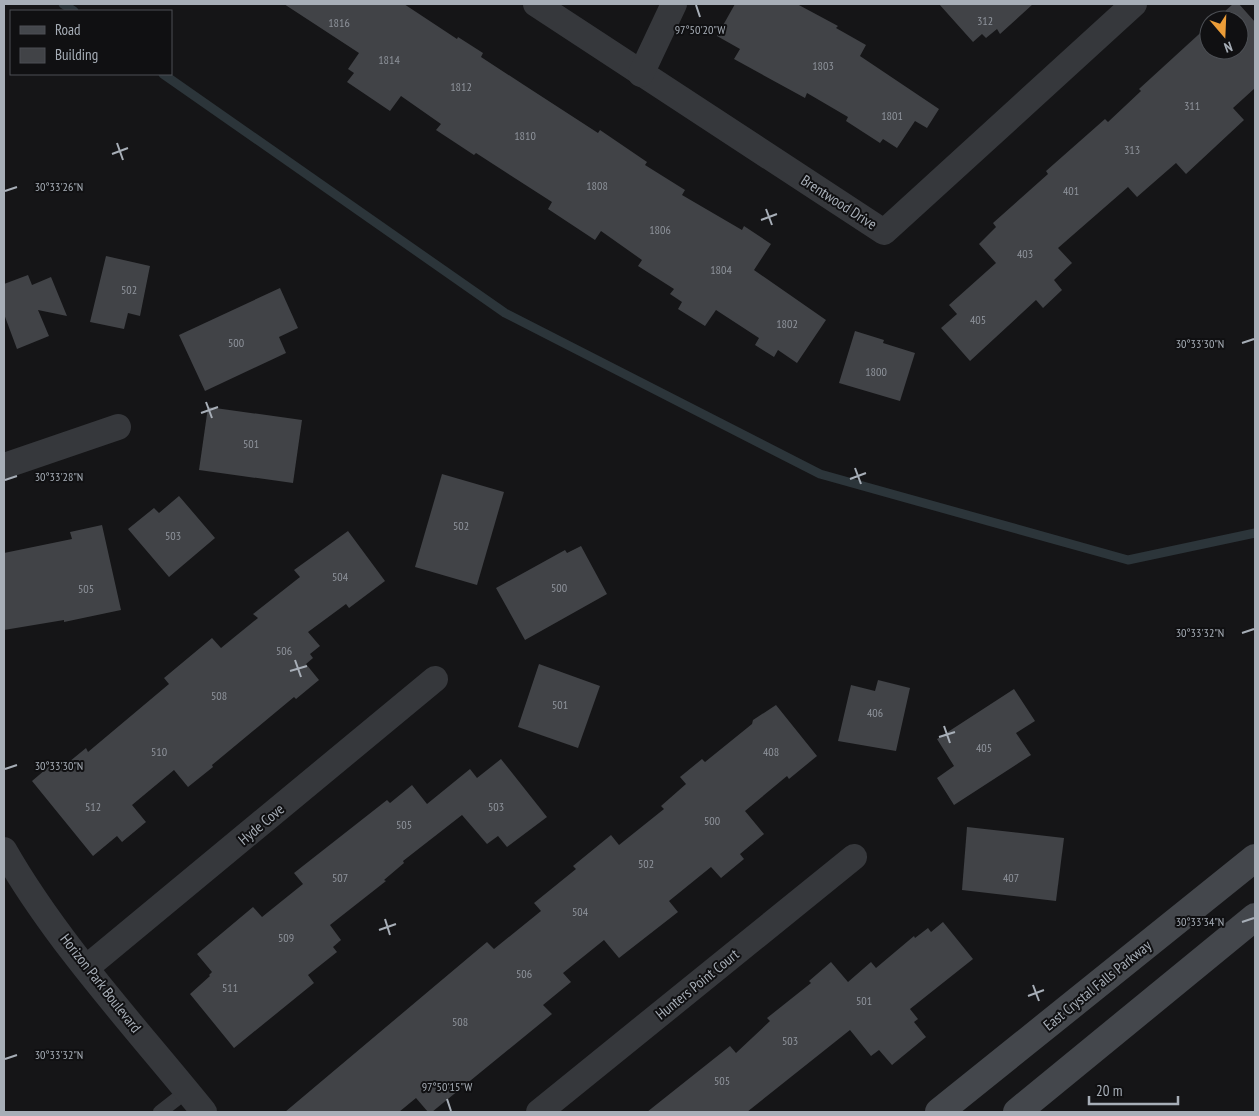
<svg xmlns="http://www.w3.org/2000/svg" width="1259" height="1116" font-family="'PT Sans Narrow',sans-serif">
  <rect width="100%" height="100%" fill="#151517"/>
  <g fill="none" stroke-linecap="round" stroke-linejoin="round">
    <g stroke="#2c353a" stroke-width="9">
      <polyline points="63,4 74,11"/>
      <polyline points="163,74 505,313 820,474 1128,560 1255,533"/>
    </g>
  </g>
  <g fill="#414347">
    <polygon points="284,4 404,4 457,39 458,37 483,53 481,57 524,85 598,133 600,130 647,162 645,165 685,190 682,195 742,230 744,226 771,244 754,270 826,320 797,363 778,350 774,357 755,345 759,338 716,310 705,326 678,309 682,302 670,294 674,289 638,266 642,260 601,231 595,240 548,209 552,202 476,153 474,155 436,130 441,124 401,96 390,111 347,82 354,73 348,69 359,53"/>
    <polygon points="735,4 797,4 838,26 836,28 866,45 860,56 939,109 927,128 915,121 897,148 883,139 880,143 846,121 848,117 807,93 805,98 734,59 740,49 717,36"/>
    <polygon points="939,4 1033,4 1000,34 997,29 986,38 982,34 973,42"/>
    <polygon points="1233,4 1239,4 1255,22 1255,88 1233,108 1244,120 1186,174 1176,163 1137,197 1128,187 1058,248 1072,263 1054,280 1062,290 1043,308 1036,300 970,361 941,328 957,314 949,305 996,263 979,244 996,227 993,223 1048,174 1046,171 1105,119 1108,122 1141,91 1139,89 1209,25 1209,50 1239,50 1239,20 1215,20"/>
    <polygon points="106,256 150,266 140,316 128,313 124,329 90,322"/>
    <polygon points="28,275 32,285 51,277 67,316 38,310 49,336 17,349 4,314 4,284"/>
    <polygon points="280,288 298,328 279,337 286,353 205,391 179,335"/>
    <polygon points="855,331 884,340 883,343 915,353 900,401 839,383"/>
    <polygon points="208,407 302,420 293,483 199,470"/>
    <polygon points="442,474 504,492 477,585 415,567"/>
    <polygon points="179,496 215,538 169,577 128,529 154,508 159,513"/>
    <polygon points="102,525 121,610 64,622 64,620 4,630 4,553 72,539 70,532"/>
    <polygon points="348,531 385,581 349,608 346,604 308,632 320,646 310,654 313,658 306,664 319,680 296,699 294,697 212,765 213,767 188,787 174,770 132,805 146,822 122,842 117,836 93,856 32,781 52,764 58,771 86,748 88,752 169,684 164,678 212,638 221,648 258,618 253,614 300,577 294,570"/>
    <polygon points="581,546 607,594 525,640 496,588 565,550 567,553"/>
    <polygon points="539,664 600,686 578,748 518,727"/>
    <polygon points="878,680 910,688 896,751 838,741 851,685 875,691"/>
    <polygon points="1014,689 1035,721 1016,733 1031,755 954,805 937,778 954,766 937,739"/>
    <polygon points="776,705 817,756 789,779 787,776 745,811 764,834 740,854 744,859 721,878 711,867 669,901 678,912 619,958 604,940 563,973 571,982 543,1005 552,1014 432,1112 428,1112 416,1098 399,1112 285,1112 487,942 494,949 541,911 534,903 576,869 573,866 611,835 619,845 664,809 661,806 686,784 680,777 702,759 705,762 752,724 753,720"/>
    <polygon points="501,759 547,817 507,847 498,836 487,844 462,815 403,861 404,863 384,880 386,881 330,925 341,940 333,947 337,952 308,975 314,983 234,1048 190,994 210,976 209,975 212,972 197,954 253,907 262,917 303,884 294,873 387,800 390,803 412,785 427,804 470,769 477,778"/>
    <polygon points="967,827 1064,838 1056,901 962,890"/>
    <polygon points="943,922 973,959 910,1009 918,1019 914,1022 926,1037 892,1065 879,1050 871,1056 850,1030 747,1112 647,1112 730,1046 736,1053 770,1021 767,1018 811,983 809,981 831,962 848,982 871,962 876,968 914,936 915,938 928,928 931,932"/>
  </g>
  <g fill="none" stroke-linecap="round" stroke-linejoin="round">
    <polyline stroke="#36383c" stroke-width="14" points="160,1112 187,1091"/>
    <g stroke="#36383c" stroke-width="26">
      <polyline points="536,4 884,232 1134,4"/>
      <polyline points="641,74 674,4"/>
      <polyline points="4,466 118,427"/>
      <path d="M4,850C57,943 137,1029 204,1112"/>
      <polyline points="86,968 435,679"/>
      <polyline points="539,1112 854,857"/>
    </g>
    <g stroke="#44474c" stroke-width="28">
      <polyline points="939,1112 1255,858"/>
      <polyline points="1017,1112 1255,917"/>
    </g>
  </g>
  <path fill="none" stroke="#a7aeb7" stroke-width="2" d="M696,5L700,17M117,143L123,160M112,154L128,148M5,191L17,187M766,209L772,225M761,220L777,214M1242,343L1254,339M206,402L212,418M201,413L218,407M855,468L861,484M850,479L866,473M5,480L17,476M1242,633L1254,629M295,660L301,677M290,671L307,666M944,726L950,743M939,737L955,732M5,769L17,765M385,919L390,935M1242,922L1254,918M379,930L396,924M1033,985L1039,1001M1028,996L1044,990M5,1059L17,1055M447,1099L451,1111"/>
  <g text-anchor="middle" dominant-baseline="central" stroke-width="4" stroke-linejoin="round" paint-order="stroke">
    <g font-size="12" fill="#8e939b">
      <text x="985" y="20">312</text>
      <text x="339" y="22">1816</text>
      <text x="389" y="59">1814</text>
      <text x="823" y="65">1803</text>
      <text x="461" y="86">1812</text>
      <text x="1192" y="105">311</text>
      <text x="892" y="115">1801</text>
      <text x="525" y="135">1810</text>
      <text x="1132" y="149">313</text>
      <text x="597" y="185">1808</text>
      <text x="1071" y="190">401</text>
      <text x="660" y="229">1806</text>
      <text x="1025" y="253">403</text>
      <text x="721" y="269">1804</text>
      <text x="129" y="289">502</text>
      <text x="978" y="319">405</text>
      <text x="787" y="323">1802</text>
      <text x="236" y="342">500</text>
      <text x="876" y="371">1800</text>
      <text x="251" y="443">501</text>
      <text x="461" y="525">502</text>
      <text x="173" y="535">503</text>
      <text x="340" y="576">504</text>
      <text x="559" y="587">500</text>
      <text x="86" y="588">505</text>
      <text x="284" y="650">506</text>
      <text x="219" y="695">508</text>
      <text x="560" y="704">501</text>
      <text x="875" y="712">406</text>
      <text x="984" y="747">405</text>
      <text x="159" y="751">510</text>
      <text x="771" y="751">408</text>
      <text x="93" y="806">512</text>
      <text x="496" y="806">503</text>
      <text x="712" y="820">500</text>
      <text x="404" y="824">505</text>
      <text x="646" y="863">502</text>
      <text x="340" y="877">507</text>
      <text x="1011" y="877">407</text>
      <text x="580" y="911">504</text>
      <text x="286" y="937">509</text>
      <text x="524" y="973">506</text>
      <text x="230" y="987">511</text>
      <text x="864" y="1000">501</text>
      <text x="460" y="1021">508</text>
      <text x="790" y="1040">503</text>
      <text x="722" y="1080">505</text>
    </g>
    <g font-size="15" fill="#a7aeb7" stroke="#101012">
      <text transform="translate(839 202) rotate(33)">Brentwood Drive</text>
      <text transform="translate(261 824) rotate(-40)">Hyde Cove</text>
      <text transform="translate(101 983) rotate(52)">Horizon Park Boulevard</text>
      <text transform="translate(697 984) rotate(-39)">Hunters Point Court</text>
      <text transform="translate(1097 985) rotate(-39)">East Crystal Falls Parkway</text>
    </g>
  </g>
  <g font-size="12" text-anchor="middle" fill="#a7aeb7" stroke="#101012" stroke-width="4" stroke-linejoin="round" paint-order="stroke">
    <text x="700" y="34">97°50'20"W</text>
    <text x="59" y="191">30°33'26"N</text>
    <text x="1200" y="348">30°33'30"N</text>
    <text x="59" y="481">30°33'28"N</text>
    <text x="1200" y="637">30°33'32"N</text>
    <text x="59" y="770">30°33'30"N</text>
    <text x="1200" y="926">30°33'34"N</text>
    <text x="59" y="1059">30°33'32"N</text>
    <text x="447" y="1091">97°50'15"W</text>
  </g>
  <rect width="1259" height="1116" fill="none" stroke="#a7aeb7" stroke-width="10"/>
  <rect x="10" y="10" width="162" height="65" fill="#101012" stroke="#4c4f54"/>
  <rect x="20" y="26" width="25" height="8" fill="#44474c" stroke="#4c4f54"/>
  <text x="55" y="35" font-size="15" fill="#a7aeb7">Road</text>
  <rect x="20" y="48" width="25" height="15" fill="#414347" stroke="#4c4f54"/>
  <text x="55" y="60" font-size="15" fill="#a7aeb7">Building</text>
  <g transform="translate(1224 35) rotate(161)"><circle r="24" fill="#101012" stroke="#4c4f54"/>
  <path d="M0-4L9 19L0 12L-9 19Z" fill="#ec9d38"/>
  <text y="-8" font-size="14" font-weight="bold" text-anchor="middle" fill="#a7aeb7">N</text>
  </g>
  <path d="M1089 1096v8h89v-8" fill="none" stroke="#a7aeb7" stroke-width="2.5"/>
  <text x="1096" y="1096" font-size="15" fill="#a7aeb7" stroke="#101012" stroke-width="4" paint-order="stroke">20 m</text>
</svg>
